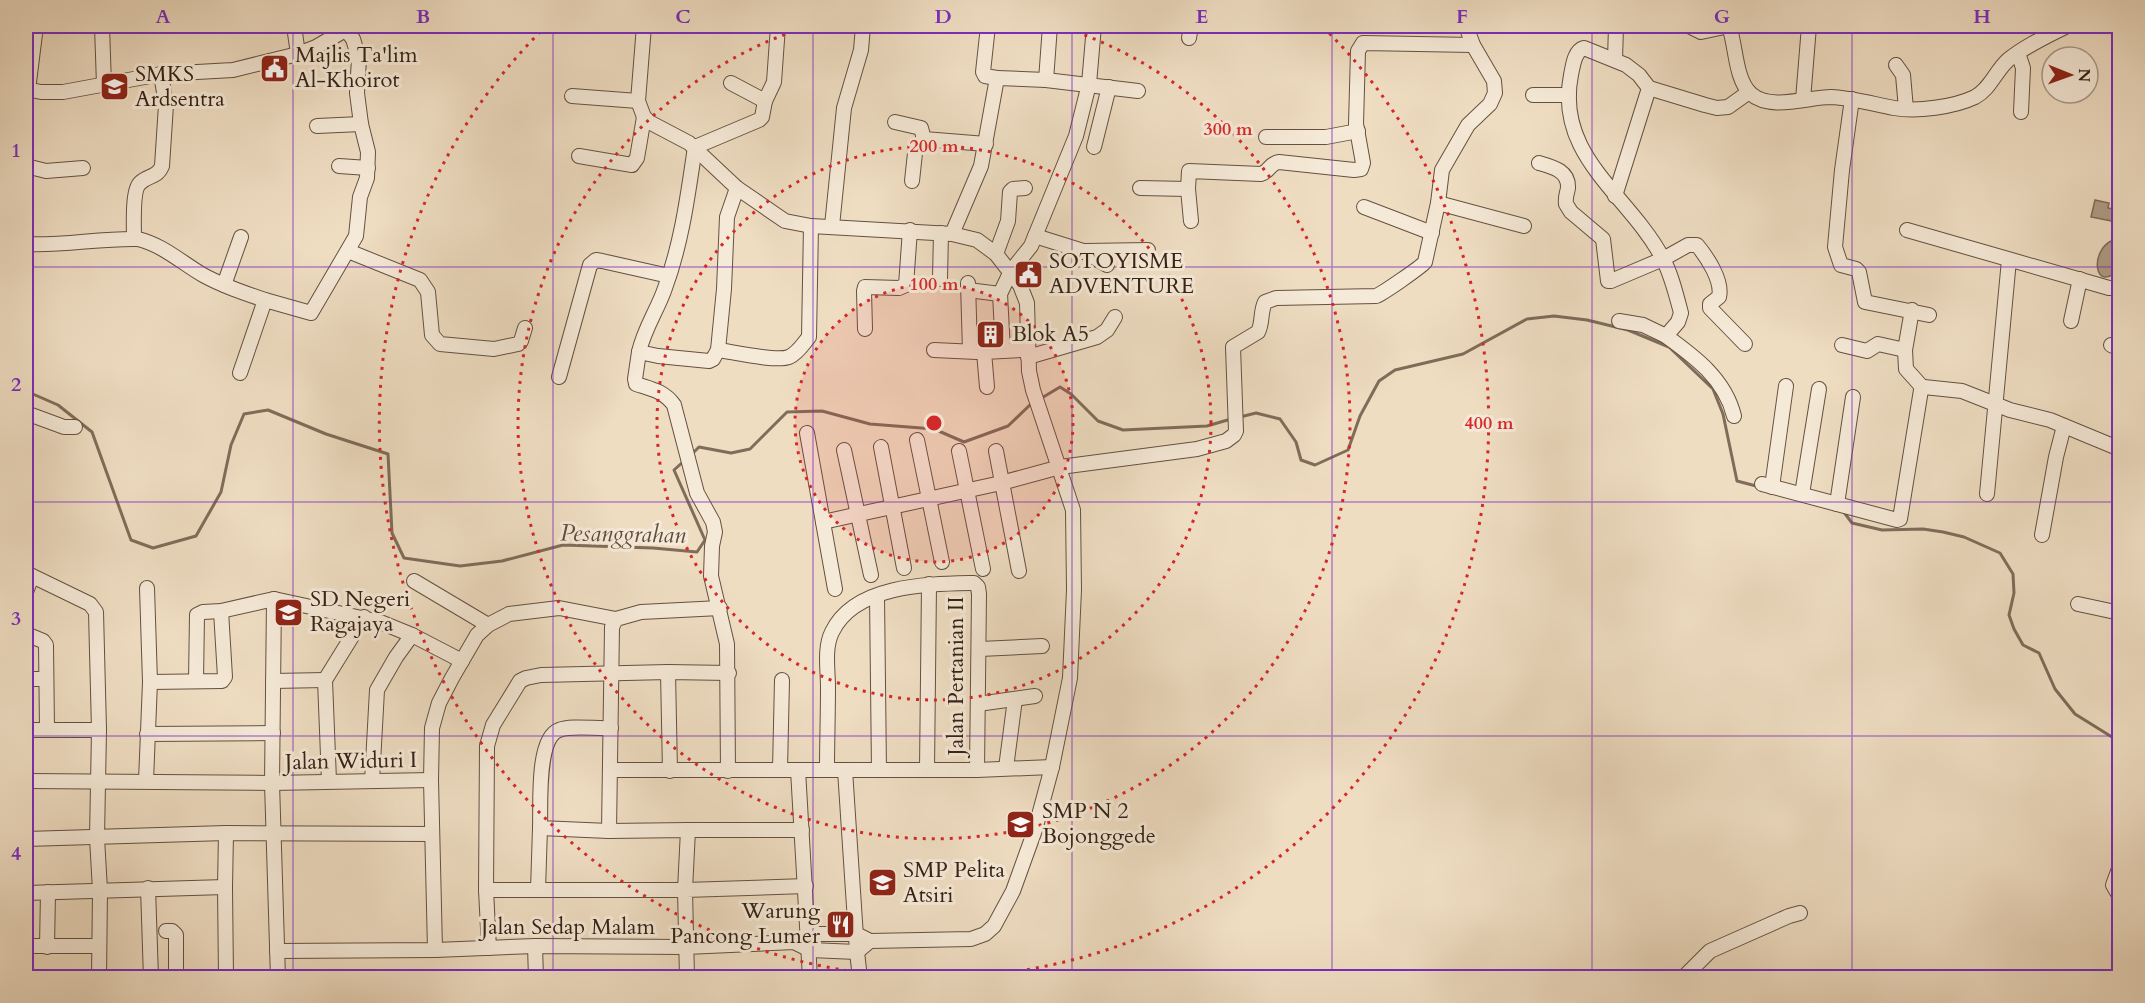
<svg xmlns="http://www.w3.org/2000/svg" width="2145" height="1003" font-family="Cardo,serif">
  <rect width="100%" height="100%" fill="#efddc2"/>
  <filter id="stains"><feTurbulence type="fractalNoise" baseFrequency=".00333" numOctaves="4"/><feColorMatrix values="0 0 0 0 .2 0 0 0 0 .09 0 0 0 0 .02 0 0 0 .5 -.17"/></filter>
  <radialGradient id="worn" r=".72"><stop offset=".6" stop-color="#630" stop-opacity="0"/><stop offset="1" stop-color="#630" stop-opacity=".3"/></radialGradient>
  <g fill="#b09d88" stroke="#7f6c5a" stroke-width="1.5">
    <polygon points="2095,200 2109,203 2108,208 2119,210 2117,222 2091,217"/>
    <path d="M2113,240L2119,242V269C2095,295 2088,251 2113,240Z"/>
  </g>
  <g fill="none" stroke-linecap="round" stroke-linejoin="round">
    <g stroke="#7f6c5a" stroke-width="3">
      <polyline points="26,391 58,405 92,432 131,540 153,548 196,536 221,492 231,445 244,414 268,410 326,434 388,454 392,533 404,558 460,566 502,561 563,545 653,548 697,552 705,540 674,470 684,461"/>
      <polyline points="1040,399 1060,387 1071,394 1098,421 1123,430 1207,426 1231,419"/>
      <polyline points="1240,417 1256,413 1280,419 1296,442 1301,460 1315,465 1348,450 1360,416 1379,381 1395,370 1463,354 1527,319 1554,316 1587,320 1628,330 1669,347 1713,389 1723,414 1737,481 1760,487"/>
      <polyline points="691,455 699,447 731,453 750,449 787,412 822,411 870,424 934,429 964,442 1008,426 1032,403"/>
      <polyline points="1843,511 1852,523 1882,530 1923,529 1943,532 1964,537 2000,553 2013,574 2014,593 2009,615 2014,629 2023,645 2039,653 2055,689 2075,714 2120,742"/>
    </g>
    <defs>
      <g id="minor">
        <polyline points="102,26 104,85"/>
        <polyline points="294,26 298,54"/>
        <polyline points="644,26 638,101 644,117 651,123 689,143 737,188 785,221 811,226 952,234 977,240 996,254 1020,285 1027,303 1029,371 1033,390 1073,510 1074,590 1070,678 1052,767 1035,830 1013,891 994,926 985,934 971,939 870,941 856,934 808,934 794,942"/>
        <polyline points="988,26 983,72 985,76 997,78"/>
        <path d="M1689,26L1701,32L1729,26C1736,45 1735,80 1751,94C1771,111 1808,97 1831,97C1853,98 1873,104 1894,108C1917,112 1954,107 1975,97C1990,89 1995,72 2008,60C2025,46 2047,36 2067,26"/>
        <polyline points="1189,38 1191,26"/>
        <polyline points="2018,53 2023,68 2021,112"/>
        <polyline points="1615,60 1616,26"/>
        <polyline points="1896,65 1903,75 1906,109"/>
        <polyline points="1046,80 1050,26"/>
        <polyline points="731,83 765,101"/>
        <polyline points="26,89 41,92 63,92 161,74 233,70 298,54 316,47 352,26"/>
        <polyline points="28,90 36,26"/>
        <polyline points="1533,95 1569,95"/>
        <polyline points="572,96 638,101"/>
        <polyline points="1852,99 1842,170 1835,247 1841,265 1856,269 1859,272 1865,302 1929,315"/>
        <polyline points="1803,100 1809,26"/>
        <polyline points="895,122 921,128 924,139 986,144"/>
        <polyline points="317,126 361,124"/>
        <polyline points="1266,137 1326,137 1358,131"/>
        <polyline points="1094,147 1109,87"/>
        <polyline points="579,156 632,165 637,158 644,117"/>
        <path d="M1539,163C1553,167 1569,171 1568,188C1567,194 1565,197 1566,204L1571,212L1603,239L1608,281H1611L1663,259L1688,245H1697C1707,257 1723,281 1719,297L1710,304V308L1745,344"/>
        <polyline points="26,166 46,171 83,168"/>
        <polyline points="339,166 368,168"/>
        <polyline points="912,181 915,153 923,139"/>
        <path d="M737,188L727,217L724,289L718,350C733,352 776,362 789,357C798,353 803,344 809,337L811,226"/>
        <polyline points="1140,188 1188,189"/>
        <polyline points="1615,196 1649,88"/>
        <polyline points="1438,203 1524,226"/>
        <polyline points="1364,207 1432,233"/>
        <path d="M1191,221L1188,189L1189,171L1261,174C1269,172 1270,163 1279,162L1354,170L1361,169L1363,163L1356,124L1358,51L1363,43L1473,45"/>
        <polyline points="832,226 844,108 861,50 863,26"/>
        <polyline points="1907,230 2109,288 2120,288"/>
        <polyline points="952,234 981,166 997,78 1046,80 1138,91"/>
        <polyline points="1035,236 1083,251 1107,265"/>
        <path d="M134,239C134,227 132,190 140,183C148,175 157,178 162,166L166,105L161,74"/>
        <path d="M26,244C63,246 100,238 138,239C163,245 182,263 203,275C223,286 244,293 265,300"/>
        <polyline points="348,251 420,280 428,292 432,335 440,344 494,349 518,344 521,341 525,328"/>
        <polyline points="1085,251 1148,250"/>
        <polyline points="996,254 1008,221 1010,192 1013,189 1025,188"/>
        <polyline points="940,279 941,233"/>
        <polyline points="968,283 970,351"/>
        <polyline points="224,285 241,237"/>
        <polyline points="968,290 1000,294"/>
        <polyline points="1912,310 1905,350 1906,369 1923,388"/>
        <polyline points="1619,321 1643,325 1666,336"/>
        <polyline points="2071,321 2080,279"/>
        <polyline points="865,329 864,291 865,287 899,288 906,285 910,230"/>
        <polyline points="1842,345 1867,351 1878,344 1905,350"/>
        <polyline points="2111,345 2120,349"/>
        <path d="M718,350L713,359L709,361L658,356L639,352C644,329 658,309 665,288C682,242 688,194 695,147L759,120L762,117L765,101L774,82L778,26"/>
        <polyline points="934,350 977,352"/>
        <polyline points="1021,350 1003,351 1000,294 1011,271 1031,246 1076,136 1089,84 1094,26"/>
        <path d="M639,352L635,379L636,384C651,389 664,391 674,405L697,493L713,522L715,532L712,546L711,576L727,644L728,771"/>
        <polyline points="1028,357 1097,337 1107,330 1115,317"/>
        <polyline points="240,373 265,300 311,313 356,236 360,197 367,178 368,152 361,124 357,93 359,59 353,39 345,29"/>
        <polyline points="559,377 590,265 596,260 602,261 669,276"/>
        <polyline points="987,387 984,352 1003,351"/>
        <polyline points="26,413 64,427 75,427"/>
        <path d="M1734,416C1725,379 1695,357 1666,336L1678,322L1681,313C1676,294 1671,273 1662,257C1628,194 1555,156 1571,75C1573,66 1574,51 1584,48L1626,65L1639,75L1649,88L1705,105L1717,108L1728,107L1749,92"/>
        <polyline points="807,433 835,589"/>
        <polyline points="917,440 942,562"/>
        <polyline points="881,447 904,568"/>
        <polyline points="844,450 871,575"/>
        <polyline points="959,451 983,569"/>
        <polyline points="996,451 1019,571"/>
        <polyline points="1762,484 1897,520 1900,519 1921,390 1924,387 1962,391 2010,410 2050,420 2120,449"/>
        <polyline points="1772,487 1786,386"/>
        <polyline points="1802,494 1819,389"/>
        <polyline points="1987,494 2009,260"/>
        <polyline points="1837,504 1853,397"/>
        <path d="M823,522L1001,483L1060,467L1197,449L1226,441L1234,435L1236,431L1233,347L1258,332C1263,323 1260,312 1265,302L1276,298L1376,296C1382,294 1421,267 1425,262L1438,203L1442,170L1468,125L1490,104L1495,93L1494,81L1473,45L1466,26"/>
        <polyline points="2042,535 2056,457 2064,426"/>
        <polyline points="26,573 90,604 96,612 99,730 97,838 100,890 99,978"/>
        <polyline points="414,581 488,625"/>
        <polyline points="26,592 32,576"/>
        <polyline points="877,596 879,770"/>
        <polyline points="274,599 272,783 278,978"/>
        <polyline points="2078,604 2120,613"/>
        <polyline points="26,634 43,641 46,645 47,729"/>
        <polyline points="980,649 1042,646"/>
        <polyline points="668,672 670,771"/>
        <polyline points="26,679 46,679"/>
        <polyline points="196,681 197,615 203,612 221,611 274,599 380,622 412,635 462,661"/>
        <polyline points="273,681 325,680"/>
        <polyline points="150,682 222,681 225,677 221,611"/>
        <polyline points="978,704 1035,696"/>
        <polyline points="26,730 99,730"/>
        <polyline points="147,734 273,733"/>
        <polyline points="1006,768 1015,699"/>
        <polyline points="610,770 977,770 1052,767"/>
        <polyline points="780,770 782,680"/>
        <polyline points="798,770 810,978"/>
        <path d="M827,770C827,742 828,715 828,687C828,670 824,648 832,632C855,584 929,584 974,583L978,587L979,594L977,770"/>
        <polyline points="845,770 857,952 860,978"/>
        <polyline points="927,770 929,584"/>
        <polyline points="26,781 272,783 431,780"/>
        <polyline points="146,781 150,682 147,588"/>
        <polyline points="329,781 325,680 364,617"/>
        <polyline points="372,781 377,690 396,657 412,635"/>
        <polyline points="688,830 802,830"/>
        <path d="M609,831L540,828C541,807 536,738 559,730C571,725 596,729 611,728"/>
        <polyline points="226,833 225,887 226,978"/>
        <polyline points="26,839 226,833 432,834"/>
        <polyline points="2120,866 2113,885 2120,897"/>
        <polyline points="148,888 151,978"/>
        <polyline points="486,890 487,746 493,725 520,681 526,678 541,675 668,672 729,673"/>
        <polyline points="538,890 540,828"/>
        <polyline points="26,893 225,887"/>
        <polyline points="166,931 172,931 176,935 176,978"/>
        <polyline points="26,946 99,946"/>
        <polyline points="535,946 536,978"/>
        <polyline points="47,947 48,892"/>
        <polyline points="489,948 486,890 685,890 688,830 609,831 612,627 616,619 641,612 720,608"/>
        <polyline points="435,950 431,780 432,728 439,703 452,678 477,635 488,625 509,614 559,608 616,619"/>
        <polyline points="277,951 435,950 535,946 686,947 794,942 810,950 857,952 870,941"/>
        <polyline points="687,978 685,890 806,886"/>
        <polyline points="1683,978 1710,951 1789,916 1800,913"/>
      </g>
    </defs>
    <use href="#minor" stroke="#645141" stroke-width="16"/>
    <use href="#minor" stroke="#f5e9d7" stroke-width="14"/>
  </g>
  <path fill="none" stroke="#7b2cbf" stroke-width="1.5" stroke-opacity="0.55" d="M293,26V978M553,26V978M813,26V978M1072,26V978M1332,26V978M1592,26V978M1852,26V978M26,267H2120M26,502H2120M26,736H2120"/>
  <circle cx="934" cy="423" r="139" fill="#d62828" fill-opacity=".12"/>
  <g fill="none" stroke="#d62828" stroke-width="3" stroke-dasharray="3 6">
    <circle cx="934" cy="423" r="139"/>
    <circle cx="934" cy="423" r="277"/>
    <path d="M1059 26A416 416 0 1 1 809 26"/>
    <path d="M910 977A555 555 0 0 1 545 27M1323 27A555 555 0 0 1 958 977"/>
  </g>
  <defs>
    <symbol id="civic-square" viewBox="-11 -11 22 22"><rect x="-9" y="-9" width="18" height="18" rx="4" fill="#8f2418" stroke="#f5e9d7"/><path d="M-.6-6.5H3V-4.5H.6V-3L4-1V1h2V6H-6V1h2V-1L-.6-3ZM-1.2 2.5V6h2.4V2.5Z" fill="#fff"/></symbol>
    <symbol id="school-square" viewBox="-11 -11 22 22"><rect x="-9" y="-9" width="18" height="18" rx="4" fill="#8f2418" stroke="#f5e9d7"/><path d="M0-5L7-2L0 1L-7-2ZM-4 1L0 2.5L4 1V4Q0 6-4 4Z" fill="#fff"/></symbol>
    <symbol id="building-square" viewBox="-11 -11 22 22"><rect x="-9" y="-9" width="18" height="18" rx="4" fill="#8f2418" stroke="#f5e9d7"/><path d="M-4-6H4V6H1V3H-1V6H-4ZM-2.5-4.3h1.7v1.8h-1.7ZM.8-4.3h1.7v1.8H.8ZM-2.5-1h1.7V.8h-1.7ZM.8-1h1.7V.8H.8Z" fill="#fff"/></symbol>
    <symbol id="restaurant-square" viewBox="-11 -11 22 22"><rect x="-9" y="-9" width="18" height="18" rx="4" fill="#8f2418" stroke="#f5e9d7"/><path d="M-5-6h1v4h1v-4h1v4h1v-4h1v5L-1.5 .5V6h-2V.5L-5-1ZM5-6V6H3V1.5H1.5Q1.5-4 5-6Z" fill="#fff"/></symbol>
  </defs>
  <g fill-rule="evenodd">
    <use href="#civic-square" x="258" y="52" width="33" height="33"/>
    <use href="#school-square" x="98" y="70" width="33" height="33"/>
    <use href="#civic-square" x="1012" y="258" width="33" height="33"/>
    <use href="#building-square" x="974" y="318" width="33" height="33"/>
    <use href="#school-square" x="272" y="596" width="33" height="33"/>
    <use href="#school-square" x="1004" y="808" width="33" height="33"/>
    <use href="#school-square" x="866" y="866" width="33" height="33"/>
    <use href="#restaurant-square" x="824" y="908" width="33" height="33"/>
  </g>
  <g text-anchor="middle" dominant-baseline="central" stroke-width="6" stroke-linejoin="round" paint-order="stroke">
    <g font-size="22" fill="#352216" stroke="#f5e9d7" text-anchor="start">
      <text x="295" y="55">Majlis Ta'lim<tspan x="295" dy="25">Al-Khoirot</tspan></text>
      <text x="135" y="74">SMKS<tspan x="135" dy="25">Ardsentra</tspan></text>
      <text x="1049" y="261">SOTOYISME<tspan x="1049" dy="25">ADVENTURE</tspan></text>
      <text x="1012" y="334">Blok A5</text>
      <text x="310" y="599">SD Negeri<tspan x="310" dy="25">Ragajaya</tspan></text>
      <text x="1042" y="811">SMP N 2<tspan x="1042" dy="25">Bojonggede</tspan></text>
      <text x="903" y="870">SMP Pelita<tspan x="903" dy="25">Atsiri</tspan></text>
      <text x="820" y="911" text-anchor="end">Warung<tspan x="820" dy="25">Pancong Lumer</tspan></text>
    </g>
    <g font-size="22" fill="#352216" stroke="#f5e9d7">
      <text transform="translate(956 676) rotate(-90)">Jalan Pertanian II</text>
      <text transform="translate(351 761) rotate(-1)">Jalan Widuri I</text>
      <text x="568" y="927">Jalan Sedap Malam</text>
    </g>
    <g font-size="24" font-style="italic" fill="#604d3e" stroke="#f5e9d7">
      <text transform="translate(623 534) rotate(1)">Pesanggrahan</text>
    </g>
  </g>
  <circle cx="934" cy="423" r="9" fill="#d62828" stroke="#f5e9d7" stroke-width="3"/>
  <g font-size="18" text-anchor="middle" font-weight="bold" fill="#d62828" stroke="#f5e9d7" stroke-width="6" stroke-linejoin="round" paint-order="stroke">
    <text x="1228" y="135">300 m</text>
    <text x="934" y="152">200 m</text>
    <text x="934" y="290">100 m</text>
    <text x="1489" y="429">400 m</text>
  </g>
  <rect width="2145" height="1003" fill="none" stroke="#efddc2" stroke-width="66"/>
  <g transform="translate(2070 75) rotate(91)"><circle r="28" fill="#f5e9d7" stroke="#a8998a" stroke-width="1.5"/>
  <path d="M0-4.5L10 22L0 15L-10 22Z" fill="#8f2418"/>
  <text y="-9" font-size="16" font-weight="bold" text-anchor="middle" fill="#352216">N</text>
  </g>
  <rect x="33" y="33" width="2079" height="937" fill="none" stroke="#7b2cbf" stroke-width="2"/>
  <g font-size="20" text-anchor="middle" font-weight="bold" fill="#7b2cbf">
    <text x="163" y="23">A</text>
    <text x="423" y="23">B</text>
    <text x="683" y="23">C</text>
    <text x="943" y="23">D</text>
    <text x="1202" y="23">E</text>
    <text x="1462" y="23">F</text>
    <text x="1722" y="23">G</text>
    <text x="1982" y="23">H</text>
    <text x="16" y="157">1</text>
    <text x="16" y="391">2</text>
    <text x="16" y="625">3</text>
    <text x="16" y="860">4</text>
  </g>
  <rect width="100%" height="100%" filter="url(#stains)"/>
  <rect width="100%" height="100%" fill="url(#worn)"/>
</svg>
